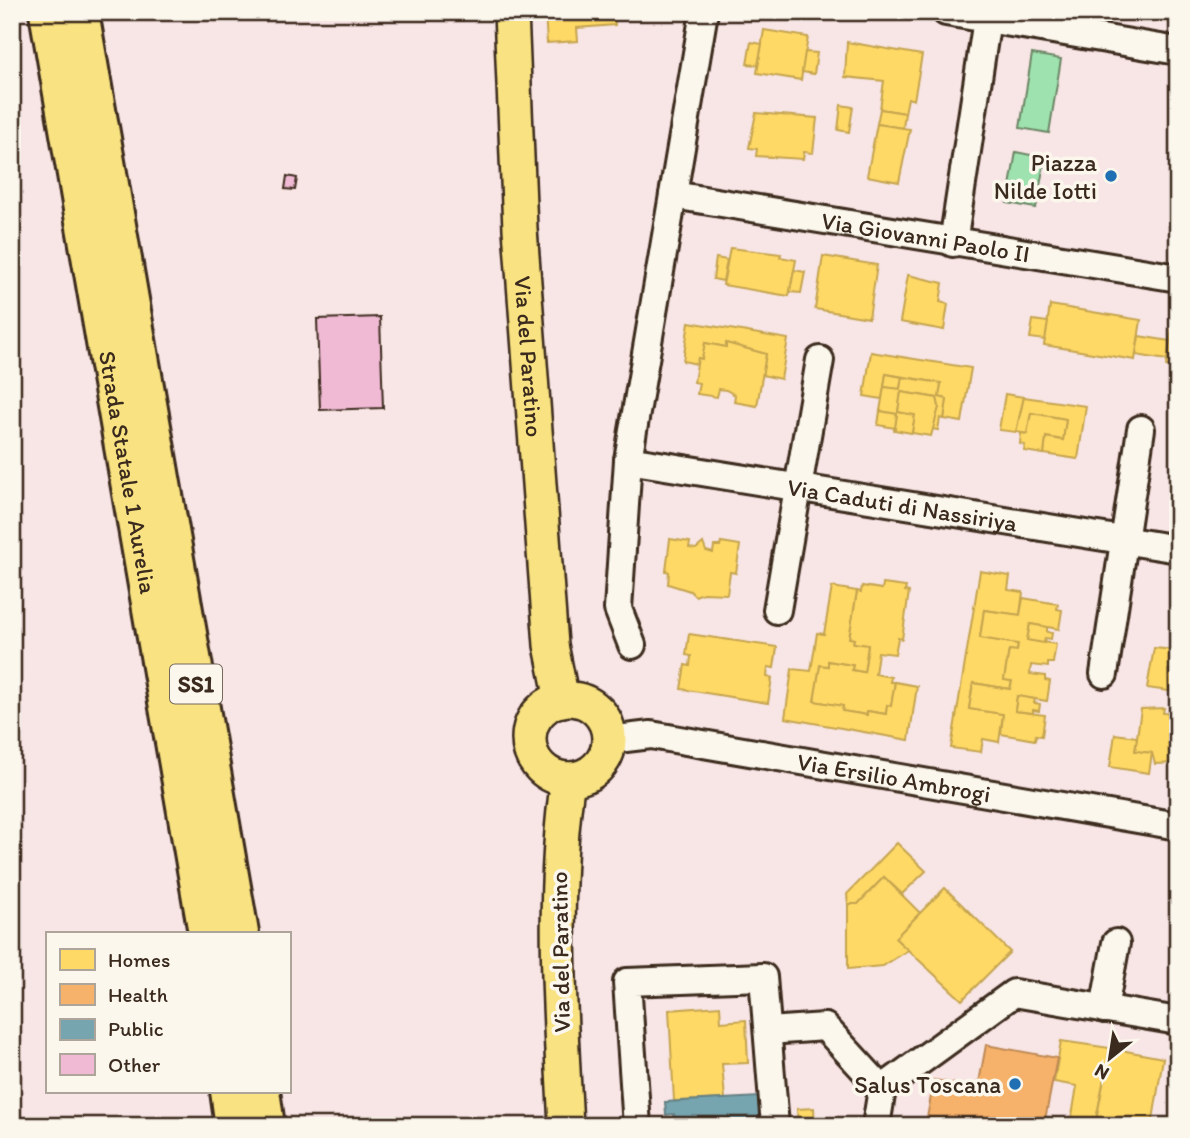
<svg xmlns="http://www.w3.org/2000/svg" width="1190" height="1138" font-family="Itim,sans-serif">
  <rect width="100%" height="100%" fill="#f8e5e5"/>
  <filter id="ink" filterUnits="userSpaceOnUse"><feTurbulence type="fractalNoise" baseFrequency=".0143" numOctaves="2"/><feDisplacementMap in="SourceGraphic" scale="14" xChannelSelector="R" yChannelSelector="G"/><feConvolveMatrix kernelMatrix="1 2 1 2 8 2 1 2 1" color-interpolation-filters="sRGB"/></filter>
  <g filter="url(#ink)">
    <g fill="#9ee3af" stroke="#6c8666" stroke-width="2">
      <polygon points="1032,54 1061,59 1049,133 1020,128"/>
      <polygon points="1016,152 1045,158 1036,208 1007,203"/>
    </g>
    <g fill="#ffd966" stroke="#c4a450" stroke-width="2">
      <polygon points="545,12 614,12 615,25 577,28 578,41 547,43"/>
      <polygon points="764,30 808,37 801,80 757,73"/>
      <polygon points="751,42 762,44 758,65 747,64"/>
      <polygon points="847,42 922,55 914,100 908,98 905,113 880,109 884,81 845,77"/>
      <polygon points="805,52 817,53 814,74 802,72"/>
      <polygon points="841,105 853,107 849,132 838,130"/>
      <polygon points="880,109 905,113 903,128 877,124"/>
      <polygon points="756,113 817,118 813,153 804,152 803,159 756,156 757,149 749,148"/>
      <polygon points="877,124 910,129 899,182 867,176"/>
      <polygon points="730,248 781,254 780,257 796,260 789,296 723,285"/>
      <polygon points="823,256 877,265 869,318 815,309"/>
      <polygon points="716,258 727,260 723,281 713,279"/>
      <polygon points="794,270 805,272 801,293 790,292"/>
      <polygon points="908,275 943,283 940,302 948,304 944,330 900,322"/>
      <polygon points="1050,305 1141,320 1135,360 1044,345"/>
      <polygon points="1033,320 1048,322 1045,340 1030,338"/>
      <polygon points="689,322 788,339 781,379 762,375 766,354 726,343 726,347 705,343 702,359 698,358 697,364 683,361"/>
      <polygon points="1172,326 1178,327 1178,368 1166,366"/>
      <polygon points="1139,336 1170,341 1167,360 1136,355"/>
      <polygon points="705,343 726,347 726,343 766,354 757,406 734,402 735,395 726,390 719,389 717,397 697,394 699,383 694,382 698,358 702,359"/>
      <polygon points="871,352 971,368 962,422 944,419 947,399 939,397 941,383 886,374 882,399 864,396"/>
      <polygon points="886,374 902,377 900,389 884,387"/>
      <polygon points="902,377 941,383 939,397 947,399 944,419 940,418 938,430 932,429 939,407 937,398 901,392 898,412 915,415 912,433 894,430 897,414 880,411 884,387 900,389"/>
      <polygon points="901,392 937,398 939,407 931,436 912,433 915,415 898,412"/>
      <polygon points="1005,394 1024,397 1016,432 999,430"/>
      <polygon points="1024,397 1086,406 1078,459 1044,454 1046,437 1063,440 1066,419 1031,413 1027,434 1016,432"/>
      <polygon points="880,411 897,414 895,428 878,425"/>
      <polygon points="1031,413 1066,419 1063,440 1046,437 1044,454 1024,451 1025,445 1020,444 1021,433 1027,434"/>
      <polygon points="670,539 690,542 689,548 696,549 703,543 706,551 713,553 714,546 720,546 721,542 740,545 736,573 730,572 727,594 703,593 695,596 690,591 668,584 669,572 666,571"/>
      <polygon points="980,571 1010,576 1008,590 1023,592 1020,615 984,610 980,638 1018,644 1017,651 1009,650 1004,680 1012,681 1010,689 973,683 969,709 1003,714 999,742 983,739 981,752 951,748"/>
      <polygon points="883,584 906,587 905,591 909,592 902,639 898,638 895,654 878,652 875,674 891,677 890,682 895,682 891,706 887,705 886,714 867,711 867,715 842,711 843,706 814,701 820,665 828,666 828,661 853,665 852,670 864,672 868,645 853,643 854,639 849,638 857,591 861,592 862,586 882,589"/>
      <polygon points="832,587 857,591 849,638 854,639 853,643 868,645 864,672 852,670 853,665 828,661 828,666 820,665 814,701 843,706 842,711 867,715 867,711 886,714 887,705 891,706 895,682 917,686 909,740 785,718 792,669 811,671 817,633 824,634"/>
      <polygon points="1023,598 1058,604 1057,609 1062,610 1059,629 1030,624 1027,640 1056,644 1053,663 1048,663 1048,667 1031,665 1030,674 1045,676 1045,680 1050,681 1047,701 1017,696 1015,711 1045,715 1042,736 1036,735 1035,740 1001,734 1003,714 969,709 973,683 1010,689 1012,681 1004,680 1009,650 1017,651 1018,644 980,638 984,610 1020,615"/>
      <polygon points="1030,624 1047,627 1047,632 1052,633 1051,639 1045,638 1044,643 1027,640"/>
      <polygon points="689,634 777,647 774,668 768,667 767,677 772,678 768,703 681,689 685,665 690,666 691,656 686,655"/>
      <polygon points="1154,648 1174,650 1173,661 1178,664 1177,671 1168,670 1169,691 1147,688"/>
      <polygon points="1178,664 1178,692 1169,691 1168,670 1177,671"/>
      <polygon points="1017,696 1035,699 1034,703 1040,704 1039,711 1033,710 1033,713 1015,711"/>
      <polygon points="1173,705 1178,705 1178,763 1155,764 1152,753 1135,751 1141,709 1164,708 1163,713 1172,714"/>
      <polygon points="1115,734 1137,737 1135,751 1152,753 1149,773 1110,767"/>
      <polygon points="897,843 926,871 902,894 884,877 858,904 848,904 847,894"/>
      <polygon points="884,877 920,913 895,938 908,950 883,966 848,969 848,904 858,904"/>
      <polygon points="945,888 1010,952 962,1000 895,938"/>
      <polygon points="720,1006 721,1022 746,1020 748,1063 722,1064 725,1099 674,1101 669,1010"/>
      <polygon points="1061,1041 1110,1048 1095,1125 1071,1122 1077,1086 1054,1082"/>
      <polygon points="1110,1048 1163,1058 1152,1126 1095,1126"/>
      <polygon points="814,1108 815,1126 798,1126 797,1109"/>
    </g>
    <polygon fill="#f6b26b" stroke="#be8954" stroke-width="2" points="986,1045 1057,1058 1044,1125 1052,1126 903,1126 904,1119 926,1123 934,1080 978,1088"/>
    <polygon fill="#76a5af" stroke="#648084" stroke-width="2" points="760,1097 762,1126 675,1126 674,1114 666,1115 665,1102"/>
    <g fill="#f0bad4" stroke="#3b2a1e" stroke-width="2">
      <polygon points="287,176 297,178 295,190 285,189"/>
      <polygon points="380,317 383,408 320,410 317,319"/>
    </g>
    <g fill="none" stroke-linecap="round" stroke-linejoin="round">
      <defs>
        <g id="minor">
          <polyline points="946,12 1178,51"/>
          <path id="s1" d="M673,195L1178,278"/>
          <polyline points="953,243 987,19"/>
          <path id="s2" d="M628,460L1178,549"/>
          <polyline points="777,610 820,360"/>
          <polyline points="632,645 618,609 628,460 704,12"/>
          <polyline points="1104,674 1141,429"/>
          <path id="s3" d="M609,740L651,735L1178,826"/>
          <polyline points="1104,1009 1116,943"/>
          <polyline points="768,1031 825,1027 882,1089"/>
          <polyline points="637,1126 627,982 763,977 775,1126"/>
          <polyline points="876,1126 882,1089 1014,993 1178,1021"/>
        </g>
        <g id="major">
          <path id="s4" d="M511,12L520,229L551,645L562,700"/>
          <circle cx="569" cy="739" r="40"/>
          <path d="M566,1126C560,1010 551,894 568,779"/>
        </g>
        <g id="highway">
          <path id="s5" d="M49,12L208,933"/>
          <polyline points="79,12 239,933"/>
          <polyline points="230,1091 235,1126"/>
          <polyline points="260,1091 265,1126"/>
        </g>
      </defs>
      <use href="#minor" stroke="#3b2a1e" stroke-width="32"/>
      <use href="#major" stroke="#3b2a1e" stroke-width="38"/>
      <use href="#highway" stroke="#3b2a1e" stroke-width="44"/>
      <use href="#minor" stroke="#fbf7ec" stroke-width="26"/>
      <use href="#major" stroke="#f8e281" stroke-width="33"/>
      <use href="#highway" stroke="#f8e281" stroke-width="38"/>
    </g>
  </g>
  <g fill="#1f6fb2" stroke="#fbf7ec" stroke-width="2.5">
    <circle cx="1111" cy="176" r="7"/>
    <circle cx="1015" cy="1084" r="7"/>
  </g>
  <g text-anchor="middle" dominant-baseline="central" stroke-width="7" stroke-linejoin="round" paint-order="stroke">
    <rect fill="#fbf7ec" stroke="#75685c" stroke-width="2" x="170" y="664.5" width="52" height="39" rx="5"/>
    <g font-size="23" font-weight="bold" fill="#3b2a1e">
      <text x="196" y="684">SS1</text>
    </g>
    <g font-size="24" fill="#3b2a1e" stroke="#fbf7ec" text-anchor="end">
      <text x="1097" y="162">Piazza<tspan x="1097" dy="28">Nilde Iotti</tspan></text>
      <text x="1001" y="1084">Salus Toscana</text>
    </g>
    <g font-size="24" fill="#3b2a1e" stroke="#fbf7ec">
      <text stroke="none"><textPath href="#s1" startOffset="256">Via Giovanni Paolo II</textPath></text>
      <text stroke="none"><textPath href="#s4" startOffset="345">Via del Paratino</textPath></text>
      <text stroke="none"><textPath href="#s5" startOffset="467">Strada Statale 1 Aurelia</textPath></text>
      <text stroke="none"><textPath href="#s2" startOffset="278">Via Caduti di Nassiriya</textPath></text>
      <text stroke="none"><textPath href="#s3" startOffset="289">Via Ersilio Ambrogi</textPath></text>
      <text transform="translate(560 952) rotate(-91)">Via del Paratino</text>
    </g>
  </g>
  <rect width="1190" height="1138" fill="none" stroke="#fbf7ec" stroke-width="42"/>
  <rect x="21" y="21" width="1148" height="1096" fill="none" stroke="#3b2a1e" stroke-width="2.5" filter="url(#ink)"/>
  <rect x="46" y="932" width="245" height="161" fill="#fbf7ec" stroke="#aea59a" stroke-width="2"/>
  <rect x="60" y="949" width="35" height="21" fill="#ffd966" stroke="#aea59a" stroke-width="2"/>
  <text x="108" y="967" font-size="21" fill="#3b2a1e">Homes</text>
  <rect x="60" y="984" width="35" height="21" fill="#f6b26b" stroke="#aea59a" stroke-width="2"/>
  <text x="108" y="1002" font-size="21" fill="#3b2a1e">Health</text>
  <rect x="60" y="1019" width="35" height="21" fill="#76a5af" stroke="#aea59a" stroke-width="2"/>
  <text x="108" y="1036" font-size="21" fill="#3b2a1e">Public</text>
  <rect x="60" y="1054" width="35" height="21" fill="#f0bad4" stroke="#aea59a" stroke-width="2"/>
  <text x="108" y="1072" font-size="21" fill="#3b2a1e">Other</text>
  <g transform="translate(1110 1058) rotate(210)" stroke="#fbf7ec" stroke-width="5" paint-order="stroke">
  <path d="M0-5L12 26L0 18L-12 26Z" fill="#3b2a1e"/>
  <text y="-10" font-size="19" font-weight="bold" text-anchor="middle" fill="#3b2a1e">N</text>
  </g>
</svg>
